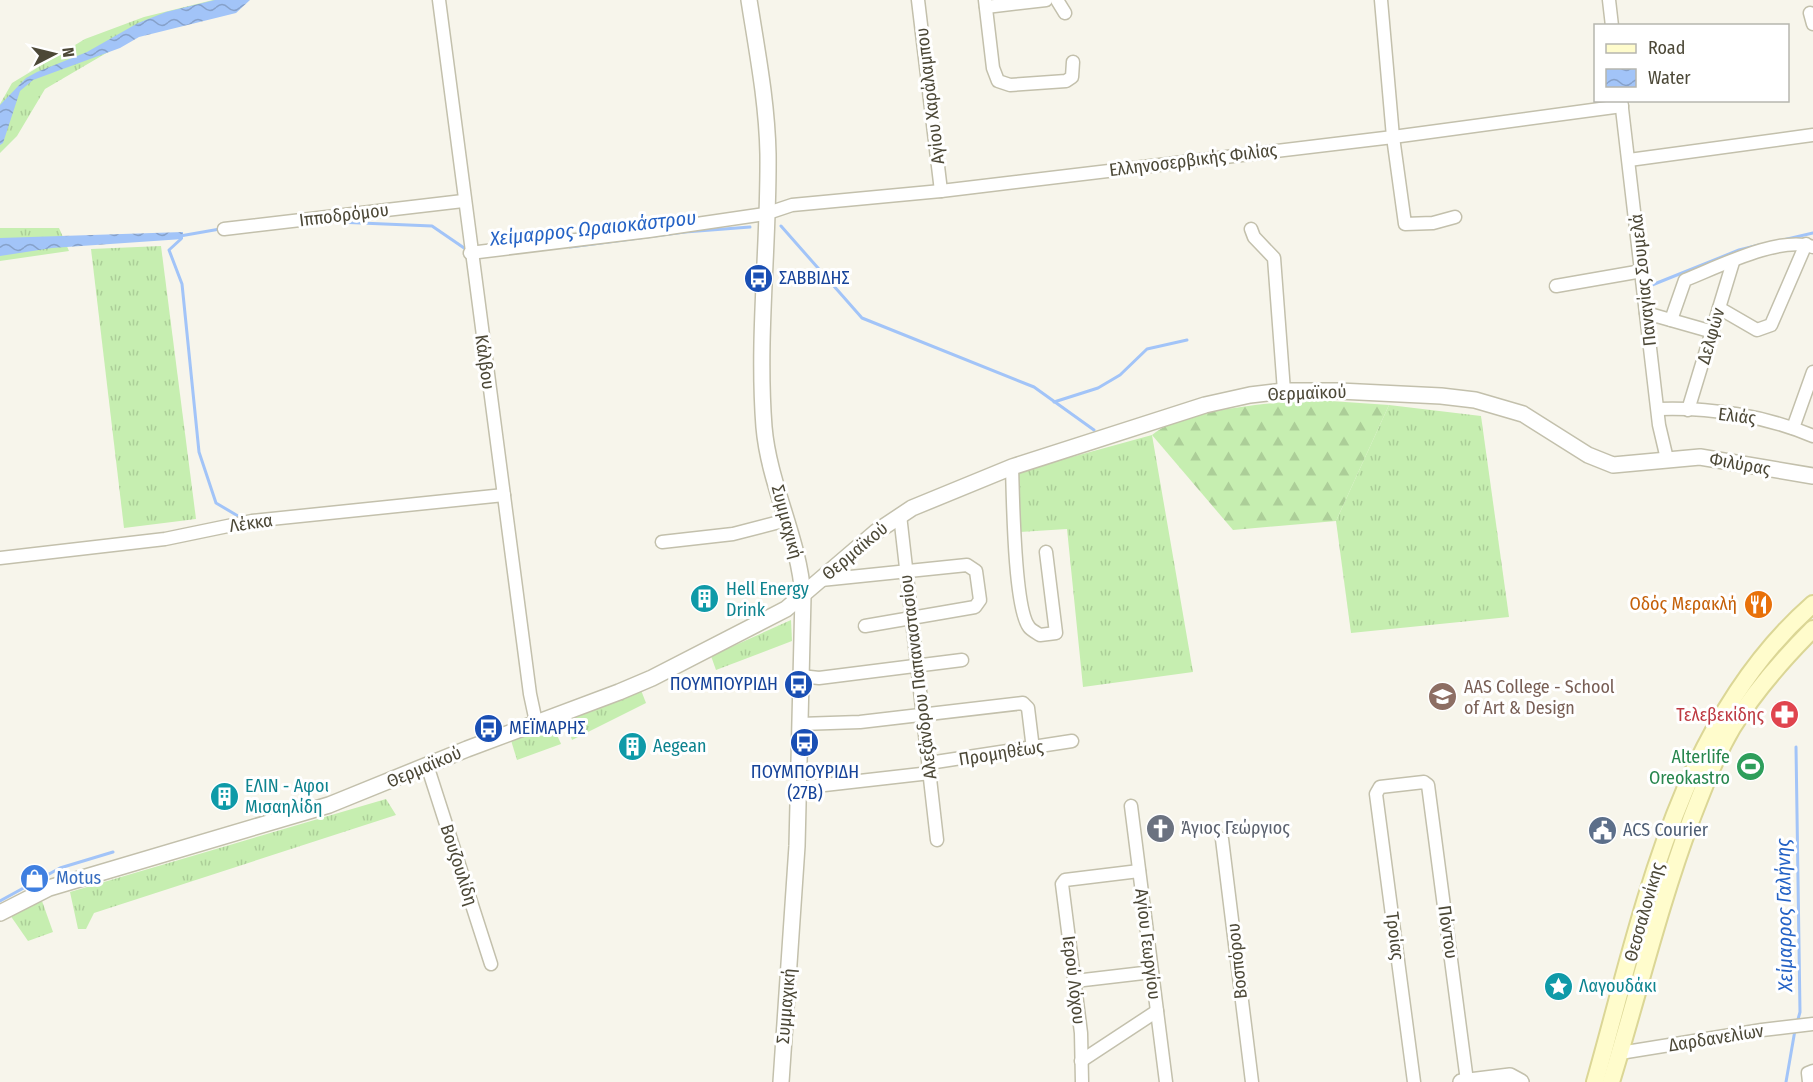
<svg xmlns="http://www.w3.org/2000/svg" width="1813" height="1082" font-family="'Fira Sans Condensed',sans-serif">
  <defs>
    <pattern id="grass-tufts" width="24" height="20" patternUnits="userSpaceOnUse" patternTransform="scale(1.5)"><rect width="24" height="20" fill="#c6eeb0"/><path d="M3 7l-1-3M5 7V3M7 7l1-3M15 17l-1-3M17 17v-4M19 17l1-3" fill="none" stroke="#acce98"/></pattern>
    <pattern id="forest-firs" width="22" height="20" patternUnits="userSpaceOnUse" patternTransform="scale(1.5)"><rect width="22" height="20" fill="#c6eeb0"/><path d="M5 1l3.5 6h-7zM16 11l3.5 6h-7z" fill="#acce98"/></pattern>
    <pattern id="water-waves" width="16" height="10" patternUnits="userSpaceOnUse" patternTransform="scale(1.5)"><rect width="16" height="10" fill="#a2c4f8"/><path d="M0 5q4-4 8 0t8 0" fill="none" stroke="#86a1ca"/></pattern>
  </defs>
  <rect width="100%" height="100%" fill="#f7f5eb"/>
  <g fill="url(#grass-tufts)">
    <polygon points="213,0 244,0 144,31 45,89 17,136 0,153 0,104 12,83 85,39 144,17"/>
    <polygon points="0,228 59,228 69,251 0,261"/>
    <polygon points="161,246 196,519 124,528 91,249"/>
    <polygon points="1389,405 1481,416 1509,617 1351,633 1336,521"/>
    <polygon points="1152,435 1193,672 1083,687 1067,529 1020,532 1017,472"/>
    <polygon points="791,620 792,641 716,670 711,656"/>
    <polygon points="639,685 646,703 572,740 564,716"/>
    <polygon points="550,719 561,744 517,760 510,737"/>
    <polygon points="386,799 396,815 94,913 86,929 78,929 70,892"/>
    <polygon points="42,901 53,932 28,941 10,915"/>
  </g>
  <path fill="url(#forest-firs)" d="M1316,400L1389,405L1336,521L1233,530L1152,435C1181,409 1277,402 1316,400Z"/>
  <g fill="url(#water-waves)">
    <polygon points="215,0 250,0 236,13 139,37 120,48 33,80 20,91 3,143 0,145 0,105 26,78 37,72 87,52 138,23 166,12"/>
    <polygon points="183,232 183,239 52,248 0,256 0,238"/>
  </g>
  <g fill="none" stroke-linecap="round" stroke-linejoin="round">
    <g stroke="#a2c4f8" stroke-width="3">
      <polyline points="337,222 432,226 467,250"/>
      <polyline points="781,226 862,318 1034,387 1094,430"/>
      <polyline points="180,236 220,229"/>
      <polyline points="181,239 169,250 182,284 199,452 216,503 238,516"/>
      <polyline points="1783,240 1813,233"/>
      <polyline points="570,247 685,232 750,227"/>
      <polyline points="1652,285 1739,250 1759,245"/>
      <polyline points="1054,402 1098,388 1120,375 1147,349 1187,340"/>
      <polyline points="1796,747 1800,1012 1797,1023"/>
      <polyline points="0,901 60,868 113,852"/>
      <polyline points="1786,1082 1795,1030"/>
    </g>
    <defs>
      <g id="minor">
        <polyline points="439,0 530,694 536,722"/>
        <polyline points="918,0 941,191"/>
        <polyline points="985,0 993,68 998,81 1010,85 1066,81 1072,77 1073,62"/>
        <polyline points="1057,0 1065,13"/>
        <polyline points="1381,0 1393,137 1405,224 1433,223 1455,217"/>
        <polyline points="1609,0 1612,26"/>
        <polyline points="986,7 1046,0"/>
        <polyline points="1810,13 1813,24"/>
        <polyline points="1621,100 1659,425 1667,459"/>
        <polyline points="1629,160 1813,135"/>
        <polyline points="224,229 463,201"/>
        <polyline points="1251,229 1254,237 1274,258 1284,391"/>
        <polyline points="470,253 649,231 765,214 792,205 941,191 1393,137 1622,106"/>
        <polyline points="1556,286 1642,271"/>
        <polyline points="1719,308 1757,330 1771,325 1806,244"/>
        <polyline points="1646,313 1713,332"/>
        <path d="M1671,320L1685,280C1718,267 1780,235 1813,247"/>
        <path d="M1658,409C1709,407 1766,416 1813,436"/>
        <polyline points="1688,410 1733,262"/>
        <polyline points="1793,428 1813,372"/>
        <path d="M1012,467C1013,496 1014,608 1029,627C1031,630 1037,633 1040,635L1056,633L1046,552"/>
        <polyline points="900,515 937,840"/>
        <polyline points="662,542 733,534 787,520"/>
        <polyline points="0,558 165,539 252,521 504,495"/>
        <polyline points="821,580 967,565 976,571 980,600 975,607 865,626"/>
        <polyline points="801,676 819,678 962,660"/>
        <polyline points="800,724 860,722 1023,703 1028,708 1033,749"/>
        <polyline points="929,763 1072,741"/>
        <polyline points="427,765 491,964"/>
        <polyline points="798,788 930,773"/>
        <polyline points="1131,806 1166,1082"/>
        <polyline points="1222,839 1252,1082"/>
        <polyline points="1075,981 1152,972"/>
        <polyline points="1620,1053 1762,1030 1813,1024"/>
        <polyline points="1081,1061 1157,1011"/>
        <polyline points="1082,1082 1081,1033 1062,884 1065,880 1139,871"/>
        <polyline points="1414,1082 1376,794 1380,787 1424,782 1428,785 1467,1081"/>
        <polyline points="1809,1082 1808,1073 1813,1071"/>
      </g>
      <g id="tertiary">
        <path d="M749,0C757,51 767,102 768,154C769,245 757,336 764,427C769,485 799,538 803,596L797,846L781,1082"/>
        <polyline points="0,913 49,888 329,805 467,749 619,692 652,678 786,609 876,532 912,508 1012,467 1205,405 1250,395 1284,391 1339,391 1441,396 1475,400 1523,414 1588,455 1613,465 1700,457 1813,476"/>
        <polyline points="1461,1082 1510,1076 1521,1082"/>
      </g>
      <g id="secondary">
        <path d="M1595,1082C1642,917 1677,723 1813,604"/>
        <path d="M1611,1082C1638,994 1659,906 1691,820C1703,789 1715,757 1732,728C1754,692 1783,659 1813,629"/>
      </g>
    </defs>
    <use href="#minor" stroke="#c3c0ac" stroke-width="15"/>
    <use href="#tertiary" stroke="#c3c0ac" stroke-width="18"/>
    <use href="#secondary" stroke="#dbd696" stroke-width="20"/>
    <use href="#minor" stroke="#fff" stroke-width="12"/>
    <use href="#tertiary" stroke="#fff" stroke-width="15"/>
    <use href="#secondary" stroke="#fffccc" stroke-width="16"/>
  </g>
  <defs>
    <symbol id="bus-disc" viewBox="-11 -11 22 22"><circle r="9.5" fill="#1a4fb4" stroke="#fff"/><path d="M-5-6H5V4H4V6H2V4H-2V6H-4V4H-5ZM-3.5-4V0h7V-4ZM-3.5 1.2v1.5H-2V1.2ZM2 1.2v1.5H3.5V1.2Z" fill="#fff"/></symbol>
    <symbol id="building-disc" viewBox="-11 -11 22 22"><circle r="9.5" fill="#0f9aa8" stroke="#fff"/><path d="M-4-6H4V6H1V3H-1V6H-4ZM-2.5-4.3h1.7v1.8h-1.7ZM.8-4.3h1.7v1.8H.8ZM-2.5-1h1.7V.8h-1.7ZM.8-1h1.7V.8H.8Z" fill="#fff"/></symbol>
    <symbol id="restaurant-disc" viewBox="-11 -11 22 22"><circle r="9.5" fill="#e8710a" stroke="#fff"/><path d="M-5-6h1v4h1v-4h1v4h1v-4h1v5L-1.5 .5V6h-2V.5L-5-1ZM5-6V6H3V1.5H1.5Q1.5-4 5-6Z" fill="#fff"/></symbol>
    <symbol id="university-disc" viewBox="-11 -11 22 22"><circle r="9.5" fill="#8d6e63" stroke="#fff"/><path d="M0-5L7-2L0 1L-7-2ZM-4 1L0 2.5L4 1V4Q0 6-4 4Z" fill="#fff"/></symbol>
    <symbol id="pharmacy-disc" viewBox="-11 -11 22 22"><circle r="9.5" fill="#e0444e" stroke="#fff"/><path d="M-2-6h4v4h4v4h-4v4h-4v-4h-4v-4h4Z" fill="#fff"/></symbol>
    <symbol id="stadium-disc" viewBox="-11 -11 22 22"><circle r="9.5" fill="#2e9e5b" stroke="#fff"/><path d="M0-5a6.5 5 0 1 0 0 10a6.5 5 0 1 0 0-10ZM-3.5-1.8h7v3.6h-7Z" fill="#fff"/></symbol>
    <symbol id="church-disc" viewBox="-11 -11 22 22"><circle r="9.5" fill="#6b7280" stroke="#fff"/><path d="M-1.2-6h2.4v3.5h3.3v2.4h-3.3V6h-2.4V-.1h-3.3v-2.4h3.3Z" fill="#fff"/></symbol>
    <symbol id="civic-disc" viewBox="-11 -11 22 22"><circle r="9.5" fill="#5c6f8a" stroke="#fff"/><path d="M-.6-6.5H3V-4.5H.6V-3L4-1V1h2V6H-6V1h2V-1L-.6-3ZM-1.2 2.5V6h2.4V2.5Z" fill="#fff"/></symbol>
    <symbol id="shop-disc" viewBox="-11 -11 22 22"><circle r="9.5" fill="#3f7fe0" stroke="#fff"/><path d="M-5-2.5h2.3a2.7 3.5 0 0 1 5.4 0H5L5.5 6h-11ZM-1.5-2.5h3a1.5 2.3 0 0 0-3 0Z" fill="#fff"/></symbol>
    <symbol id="sight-disc" viewBox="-11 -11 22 22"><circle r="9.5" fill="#0f9aa8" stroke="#fff"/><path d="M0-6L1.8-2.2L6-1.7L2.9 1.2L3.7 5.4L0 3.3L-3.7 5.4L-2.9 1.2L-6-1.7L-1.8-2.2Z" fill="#fff"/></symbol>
  </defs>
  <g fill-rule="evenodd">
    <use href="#bus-disc" x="742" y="262" width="33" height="33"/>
    <use href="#building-disc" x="688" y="582" width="33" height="33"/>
    <use href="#restaurant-disc" x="1742" y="588" width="33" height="33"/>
    <use href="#bus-disc" x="782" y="668" width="33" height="33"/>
    <use href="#university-disc" x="1426" y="680" width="33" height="33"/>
    <use href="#pharmacy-disc" x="1768" y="698" width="33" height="33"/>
    <use href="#bus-disc" x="472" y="712" width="33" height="33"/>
    <use href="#bus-disc" x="788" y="726" width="33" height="33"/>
    <use href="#building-disc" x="616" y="730" width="33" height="33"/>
    <use href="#stadium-disc" x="1734" y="750" width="33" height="33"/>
    <use href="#building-disc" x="208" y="780" width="33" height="33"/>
    <use href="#church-disc" x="1144" y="812" width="33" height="33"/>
    <use href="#civic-disc" x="1586" y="814" width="33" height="33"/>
    <use href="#shop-disc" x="18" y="862" width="33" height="33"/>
    <use href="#sight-disc" x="1542" y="970" width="33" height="33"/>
  </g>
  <g text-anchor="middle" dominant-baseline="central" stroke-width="6" stroke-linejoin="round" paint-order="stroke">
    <g font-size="18" fill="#4c4837" stroke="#fff">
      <text transform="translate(930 96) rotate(-97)">Αγίου Χαράλαμπου</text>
      <text transform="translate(1193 160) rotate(-7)">Ελληνοσερβικής Φιλίας</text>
      <text transform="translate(344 215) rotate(-7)">Ιπποδρόμου</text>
      <text transform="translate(1643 280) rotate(-96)">Παναγίας Σουμελά</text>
      <text transform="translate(1711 336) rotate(-74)">Δελφών</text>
      <text transform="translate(485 362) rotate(82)">Κάλβου</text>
      <text transform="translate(1307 393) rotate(-2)">Θερμαϊκού</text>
      <text transform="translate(1737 416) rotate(7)">Ελιάς</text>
      <text transform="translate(1740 464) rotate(10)">Φιλύρας</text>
      <text transform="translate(787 522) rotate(75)">Συμμαχική</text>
      <text transform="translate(251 523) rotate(-8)">Λέκκα</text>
      <text transform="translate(855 551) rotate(-40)">Θερμαϊκού</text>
      <text transform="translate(918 677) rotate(-97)">Αλεξάνδρου Παπαναστασίου</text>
      <text transform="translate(1001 753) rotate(-9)">Προμηθέως</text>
      <text transform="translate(424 767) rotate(-23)">Θερμαϊκού</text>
      <text transform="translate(459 865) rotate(72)">Βουζουλίδη</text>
      <text transform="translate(1644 912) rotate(-74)">Θεσσαλονίκης</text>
      <text transform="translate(1448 932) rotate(82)">Πόντου</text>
      <text transform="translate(1395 936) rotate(83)">Τροίας</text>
      <text transform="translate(1148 944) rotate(83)">Αγίου Γεωργίου</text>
      <text transform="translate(1237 961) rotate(-96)">Βοσπόρου</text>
      <text transform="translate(1074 980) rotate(83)">Ιερού Λόχου</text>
      <text transform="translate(786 1006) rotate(-85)">Συμμαχική</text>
      <text transform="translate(1716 1038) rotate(-9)">Δαρδανελίων</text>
    </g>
    <g font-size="18" fill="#164399" stroke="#fff" text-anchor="start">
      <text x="779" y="278">ΣΑΒΒΙΔΗΣ</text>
      <text x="778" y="684" text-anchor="end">ΠΟΥΜΠΟΥΡΙΔΗ</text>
      <text x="509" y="728">ΜΕΪΜΑΡΗΣ</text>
      <text x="805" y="772" text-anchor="middle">ΠΟΥΜΠΟΥΡΙΔΗ<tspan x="805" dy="21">(27Β)</tspan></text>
    </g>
    <g font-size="18" fill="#0d838f" stroke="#fff" text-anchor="start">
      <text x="726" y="589">Hell Energy<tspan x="726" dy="21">Drink</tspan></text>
      <text x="653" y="746">Aegean</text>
      <text x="245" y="786">ΕΛΙΝ - Αφοι<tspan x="245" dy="21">Μισαηλίδη</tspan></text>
      <text x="1579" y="986">Λαγουδάκι</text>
    </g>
    <g font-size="18" fill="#c56008" stroke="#fff" text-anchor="end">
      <text x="1737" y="604">Οδός Μερακλή</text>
    </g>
    <g font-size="18" fill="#785e54" stroke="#fff" text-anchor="start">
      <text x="1464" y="687">AAS College - School<tspan x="1464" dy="21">of Art &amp; Design</tspan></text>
    </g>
    <g font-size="18" fill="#be3a42" stroke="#fff" text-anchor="end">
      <text x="1764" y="715">Τελεβεκίδης</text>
    </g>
    <g font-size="18" fill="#27864d" stroke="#fff" text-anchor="end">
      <text x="1730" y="757">Alterlife<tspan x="1730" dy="21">Oreokastro</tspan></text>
    </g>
    <g font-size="18" fill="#5b616d" stroke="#fff" text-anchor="start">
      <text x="1181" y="828">Άγιος Γεώργιος</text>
    </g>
    <g font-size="18" fill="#4e5e75" stroke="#fff" text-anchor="start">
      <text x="1623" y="830">ACS Courier</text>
    </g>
    <g font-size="18" fill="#366cbe" stroke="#fff" text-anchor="start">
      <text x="56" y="878">Motus</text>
    </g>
    <g font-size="20" font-style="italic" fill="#2462c5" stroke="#fff">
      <text transform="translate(593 228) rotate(-6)">Χείμαρρος Ωραιοκάστρου</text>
      <text transform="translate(1784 915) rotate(-91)">Χείμαρρος Γαλήνης</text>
    </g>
  </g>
  <rect x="1594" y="24" width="195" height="78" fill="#ffffff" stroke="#b7b6af" stroke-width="1.5"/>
  <rect x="1606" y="44" width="30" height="9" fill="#fffccc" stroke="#b7b6af" stroke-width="1.5"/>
  <text x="1648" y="54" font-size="18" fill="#4c4837">Road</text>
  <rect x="1606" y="69" width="30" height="18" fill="url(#water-waves)" stroke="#b7b6af" stroke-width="1.5"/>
  <text x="1648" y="84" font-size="18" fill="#4c4837">Water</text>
  <g transform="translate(54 54) rotate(83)" stroke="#ffffff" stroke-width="4.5" paint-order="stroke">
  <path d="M0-4.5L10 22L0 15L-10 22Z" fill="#4c4837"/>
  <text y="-9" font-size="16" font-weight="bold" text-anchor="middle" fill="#4c4837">N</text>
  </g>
</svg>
